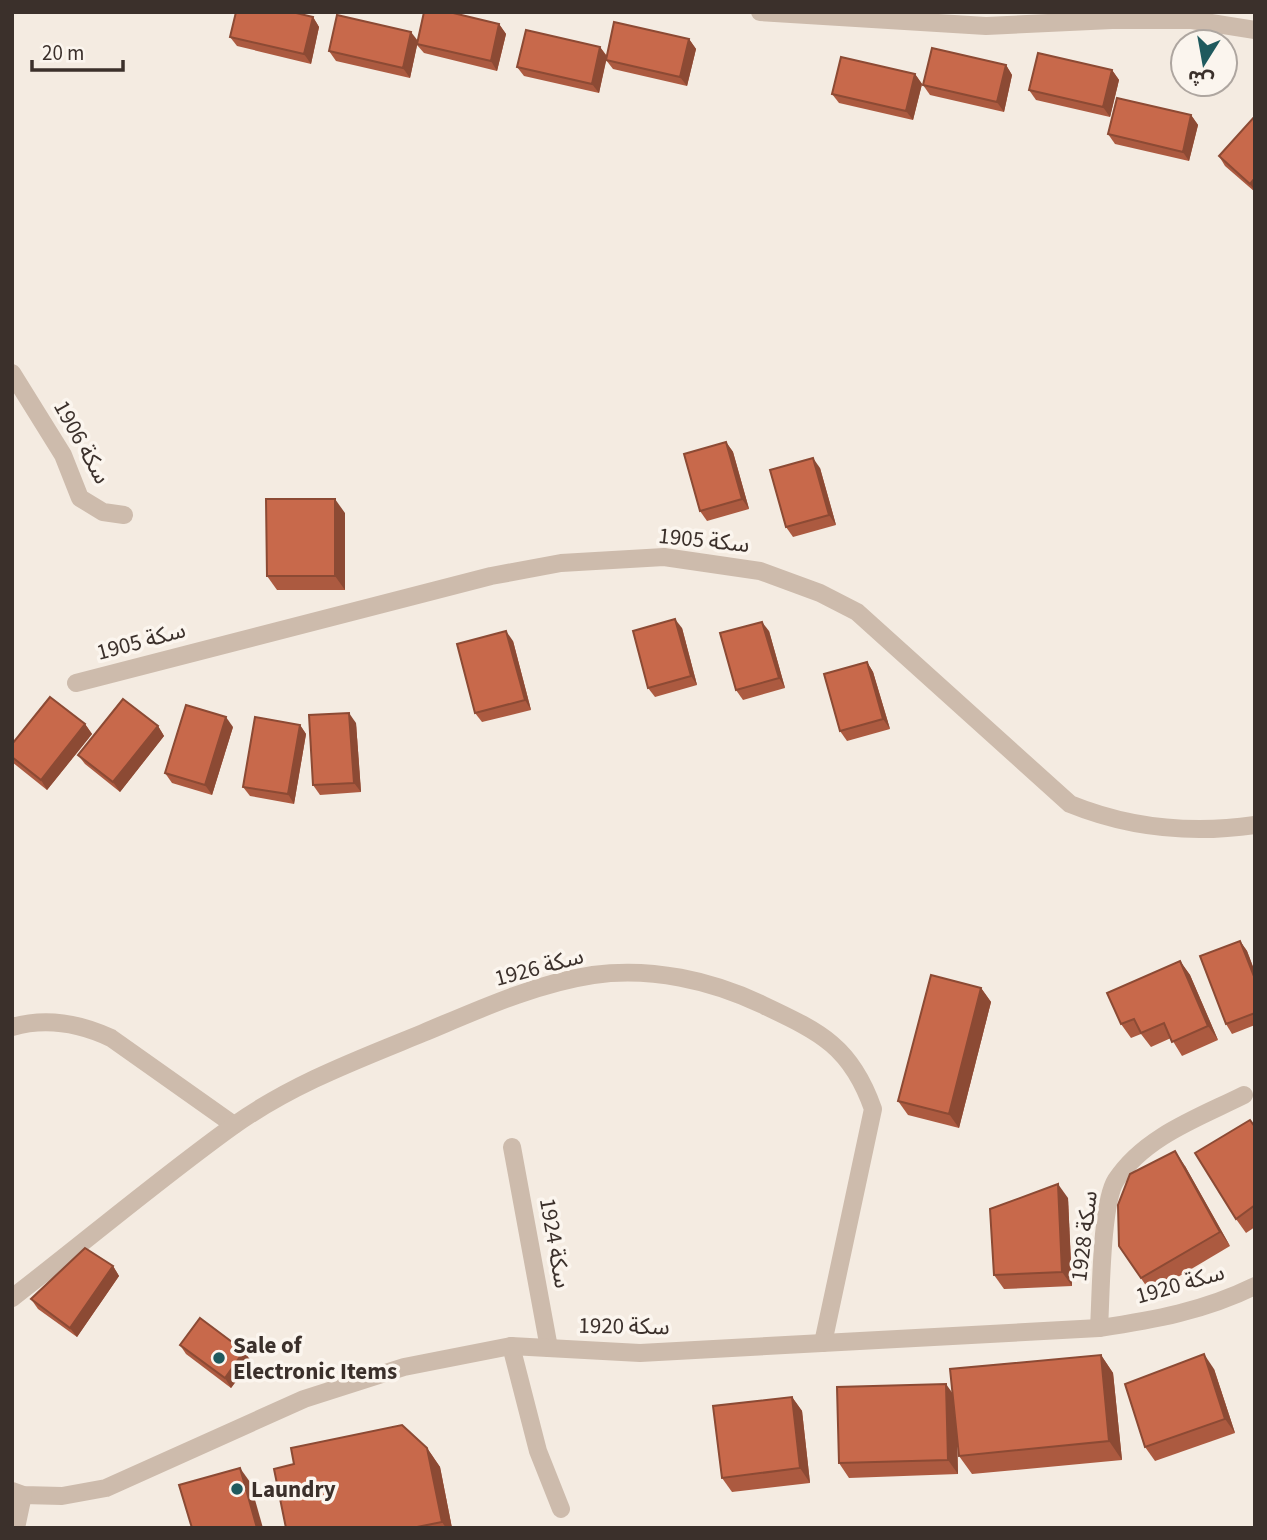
<svg xmlns="http://www.w3.org/2000/svg" width="1267" height="1540" font-family="'Source Sans 3','Noto Sans Arabic',sans-serif">
  <rect width="100%" height="100%" fill="#f4ebe1"/>
  <g fill="none" stroke-linecap="round" stroke-linejoin="round">
    <g stroke="#cdbbac" stroke-width="18">
      <polyline points="760,12 986,26 1112,20 1192,20 1255,30"/>
      <polyline points="12,373 63,455 80,498 103,512 124,515"/>
      <path d="M76,683L491,576L561,563L664,557L760,571L820,593L857,612L1070,804C1129,828 1192,834 1255,825"/>
      <path d="M12,1027C47,1017 79,1023 111,1038L234,1125"/>
      <polyline points="512,1147 549,1348"/>
      <path d="M12,1298C86,1241 158,1180 233,1126C292,1084 357,1060 423,1033C478,1010 534,984 593,975C651,967 711,980 763,1005C820,1032 851,1046 873,1109L823,1343"/>
      <path d="M1099,1328C1101,1297 1101,1203 1116,1180C1145,1136 1200,1117 1244,1095"/>
      <polyline points="511,1346 538,1451 561,1509"/>
      <path d="M12,1491L23,1495L62,1496L106,1488L304,1399L404,1367L511,1346L640,1353L1099,1328C1154,1320 1204,1311 1255,1286"/>
      <polyline points="16,1528 23,1495"/>
    </g>
  </g>
  <g fill="#ac5a40">
    <polygon points="313,17 319,27 311,64 237,46 230,37"/>
    <polygon points="499,24 506,34 497,71 424,53 417,45 410,78 336,61 329,51 418,40"/>
    <polygon points="689,39 696,49 687,86 613,69 606,60 599,93 524,76 517,67 600,47 607,56"/>
    <polygon points="1006,65 1012,75 1004,112 930,95 923,85"/>
    <polygon points="1112,70 1119,80 1110,117 1036,100 1029,90"/>
    <polygon points="915,74 922,84 913,120 839,103 832,94"/>
    <polygon points="1191,115 1198,125 1189,161 1115,144 1108,134"/>
    <polygon points="1255,116 1255,192 1225,166 1219,156"/>
    <polygon points="726,442 733,452 749,509 707,521 700,511"/>
    <polygon points="820,468 836,525 793,537 786,527"/>
    <polygon points="345,513 345,590 277,590 267,576"/>
    <polygon points="682,628 697,685 655,697 648,688"/>
    <polygon points="769,631 785,688 743,700 736,690"/>
    <polygon points="513,641 531,710 482,722 475,713"/>
    <polygon points="867,662 873,672 890,729 847,741 840,731"/>
    <polygon points="356,723 361,792 320,795 313,785"/>
    <polygon points="85,724 92,734 47,790 12,762 12,744"/>
    <polygon points="300,725 306,734 294,804 250,796 243,787"/>
    <polygon points="158,726 164,736 120,792 85,764 78,755"/>
    <polygon points="233,727 212,795 172,783 165,773"/>
    <polygon points="1240,941 1247,951 1255,972 1255,1025 1232,1034 1226,1024"/>
    <polygon points="1180,961 1190,975 1218,1040 1182,1056 1171,1038 1151,1047 1141,1034 1131,1038 1121,1024"/>
    <polygon points="981,988 991,1002 959,1128 908,1115 898,1101"/>
    <polygon points="1255,1127 1255,1227 1246,1233 1236,1219"/>
    <polygon points="1185,1166 1230,1246 1151,1293 1119,1246"/>
    <polygon points="1068,1198 1072,1286 1004,1289 994,1275"/>
    <polygon points="113,1266 119,1276 77,1337 38,1309 31,1299"/>
    <polygon points="180,1345 251,1361 231,1388 186,1354"/>
    <polygon points="1101,1355 1113,1373 1122,1460 972,1474 959,1456 957,1439 958,1474 849,1478 839,1463 952,1393"/>
    <polygon points="1214,1369 1235,1433 1155,1461 1145,1447"/>
    <polygon points="792,1397 802,1411 810,1483 732,1492 722,1478"/>
    <polygon points="427,1448 440,1467 452,1528 286,1528"/>
  </g>
  <g fill="#8c4a34">
    <polygon points="313,17 319,27 311,64 304,54"/>
    <polygon points="499,24 506,34 497,71 491,61"/>
    <polygon points="411,32 418,41 410,78 403,68"/>
    <polygon points="689,39 696,49 687,86 680,77"/>
    <polygon points="600,47 607,57 599,93 592,84"/>
    <polygon points="1006,65 1012,75 1004,112 997,102"/>
    <polygon points="1112,70 1119,80 1110,117 1103,107"/>
    <polygon points="915,74 922,84 913,120 906,111"/>
    <polygon points="1191,115 1198,125 1189,161 1183,152"/>
    <polygon points="1255,178 1255,191 1250,184"/>
    <polygon points="726,442 733,452 749,509 742,499"/>
    <polygon points="813,458 820,468 836,525 829,515"/>
    <polygon points="335,499 345,513 345,590 335,576"/>
    <polygon points="675,619 682,628 697,685 691,676"/>
    <polygon points="762,622 769,631 785,688 779,678"/>
    <polygon points="506,631 513,641 531,710 525,700"/>
    <polygon points="867,662 873,672 890,729 883,719"/>
    <polygon points="349,713 356,723 361,792 354,783"/>
    <polygon points="226,717 233,727 212,795 205,785"/>
    <polygon points="85,724 92,734 47,790 41,780"/>
    <polygon points="300,725 306,734 294,804 288,794"/>
    <polygon points="158,726 164,736 120,792 113,782"/>
    <polygon points="1240,941 1247,951 1255,972 1255,979"/>
    <polygon points="1180,961 1190,975 1218,1040 1208,1026"/>
    <polygon points="981,988 991,1002 959,1128 949,1114"/>
    <polygon points="1175,1151 1185,1166 1230,1246 1220,1232"/>
    <polygon points="1058,1184 1068,1198 1072,1286 1062,1272"/>
    <polygon points="113,1266 119,1276 77,1337 70,1328"/>
    <polygon points="244,1351 251,1361 231,1388 225,1378"/>
    <polygon points="1204,1354 1214,1369 1235,1433 1225,1419"/>
    <polygon points="1101,1355 1113,1373 1122,1460 1109,1441"/>
    <polygon points="946,1384 956,1398 958,1474 948,1460"/>
    <polygon points="792,1397 802,1411 810,1483 800,1468"/>
    <polygon points="427,1448 440,1467 452,1528 446,1528 442,1522"/>
    <polygon points="240,1468 250,1482 263,1528 257,1528"/>
  </g>
  <g fill="#c8694b" stroke="#8c4a34" stroke-width="2">
    <polygon points="236,12 292,12 313,17 304,54 230,37"/>
    <polygon points="424,12 449,12 499,24 491,61 417,44"/>
    <polygon points="337,15 411,32 403,68 329,51"/>
    <polygon points="614,22 689,39 680,77 606,60"/>
    <polygon points="526,30 600,47 592,84 517,67"/>
    <polygon points="932,48 1006,65 997,102 923,85"/>
    <polygon points="1038,53 1112,70 1103,107 1029,90"/>
    <polygon points="841,57 915,74 906,111 832,94"/>
    <polygon points="1117,98 1191,115 1183,152 1108,134"/>
    <polygon points="1255,116 1255,178 1250,184 1219,156"/>
    <polygon points="726,442 742,499 700,511 684,454"/>
    <polygon points="813,458 829,515 786,527 770,470"/>
    <polygon points="266,499 335,499 335,576 267,576"/>
    <polygon points="675,619 691,676 648,688 633,631"/>
    <polygon points="762,622 779,678 736,690 720,633"/>
    <polygon points="506,631 525,700 475,713 457,644"/>
    <polygon points="867,662 883,719 840,731 824,674"/>
    <polygon points="50,697 85,724 41,780 12,757 12,744"/>
    <polygon points="123,699 158,726 113,782 78,755"/>
    <polygon points="186,705 226,717 205,785 165,773"/>
    <polygon points="349,713 354,783 313,785 309,715"/>
    <polygon points="255,717 300,725 288,794 243,787"/>
    <polygon points="1240,941 1255,979 1255,1013 1226,1024 1200,956"/>
    <polygon points="1180,961 1208,1026 1172,1042 1164,1023 1141,1033 1134,1019 1121,1024 1107,993"/>
    <polygon points="931,975 981,988 949,1114 898,1101"/>
    <polygon points="1250,1120 1255,1127 1255,1205 1236,1219 1195,1153"/>
    <polygon points="1175,1151 1220,1232 1141,1278 1119,1246 1118,1205 1130,1174"/>
    <polygon points="1058,1184 1062,1272 994,1275 990,1209"/>
    <polygon points="85,1248 113,1266 70,1328 31,1299"/>
    <polygon points="200,1318 244,1351 225,1378 180,1345"/>
    <polygon points="1204,1354 1225,1419 1145,1447 1125,1384"/>
    <polygon points="1101,1355 1109,1441 959,1456 950,1369"/>
    <polygon points="946,1384 948,1460 839,1463 837,1387"/>
    <polygon points="792,1397 800,1468 722,1478 713,1406"/>
    <polygon points="402,1425 427,1448 442,1522 412,1528 286,1528 274,1469 294,1464 291,1448"/>
    <polygon points="240,1468 257,1528 192,1528 179,1485"/>
  </g>
  <g fill="#1f5a5e" stroke="#fbf5ee" stroke-width="2.5">
    <circle cx="219" cy="1358" r="7"/>
    <circle cx="237" cy="1489" r="7"/>
  </g>
  <g text-anchor="middle" dominant-baseline="central" stroke-width="7" stroke-linejoin="round" paint-order="stroke">
    <g font-size="23" fill="#3b302b" stroke="#fbf5ee">
      <text transform="translate(82 442) rotate(61)">سكة 1906</text>
      <text transform="translate(704 540) rotate(6)">سكة 1905</text>
      <text transform="translate(141 641) rotate(-15)">سكة 1905</text>
      <text transform="translate(539 967) rotate(-15)">سكة 1926</text>
      <text transform="translate(1084 1236) rotate(-83)">سكة 1928</text>
      <text transform="translate(555 1243) rotate(80)">سكة 1924</text>
      <text transform="translate(1180 1284) rotate(-16)">سكة 1920</text>
      <text transform="translate(624 1326) rotate(1)">سكة 1920</text>
    </g>
    <g font-size="23" font-weight="bold" fill="#3b302b" stroke="#fbf5ee" text-anchor="start">
      <text x="233" y="1345">Sale of<tspan x="233" dy="26">Electronic Items</tspan></text>
      <text x="251" y="1489">Laundry</text>
    </g>
  </g>
  <rect width="1267" height="1540" fill="none" stroke="#3b302b" stroke-width="28"/>
  <g transform="translate(1204 63) rotate(191)"><circle r="33" fill="#fbf5ee" stroke="#aea6a0" stroke-width="2"/>
  <path d="M0-5L12 26L0 18L-12 26Z" fill="#1f5a5e"/>
  <text y="-10" font-size="19" font-weight="bold" text-anchor="middle" fill="#3b302b">ش</text>
  </g>
  <path d="M32 60v10h91v-10" fill="none" stroke="#3b302b" stroke-width="3.5"/>
  <text x="42" y="60" font-size="21" fill="#3b302b" stroke="#fbf5ee" stroke-width="5" paint-order="stroke">20 m</text>
</svg>
